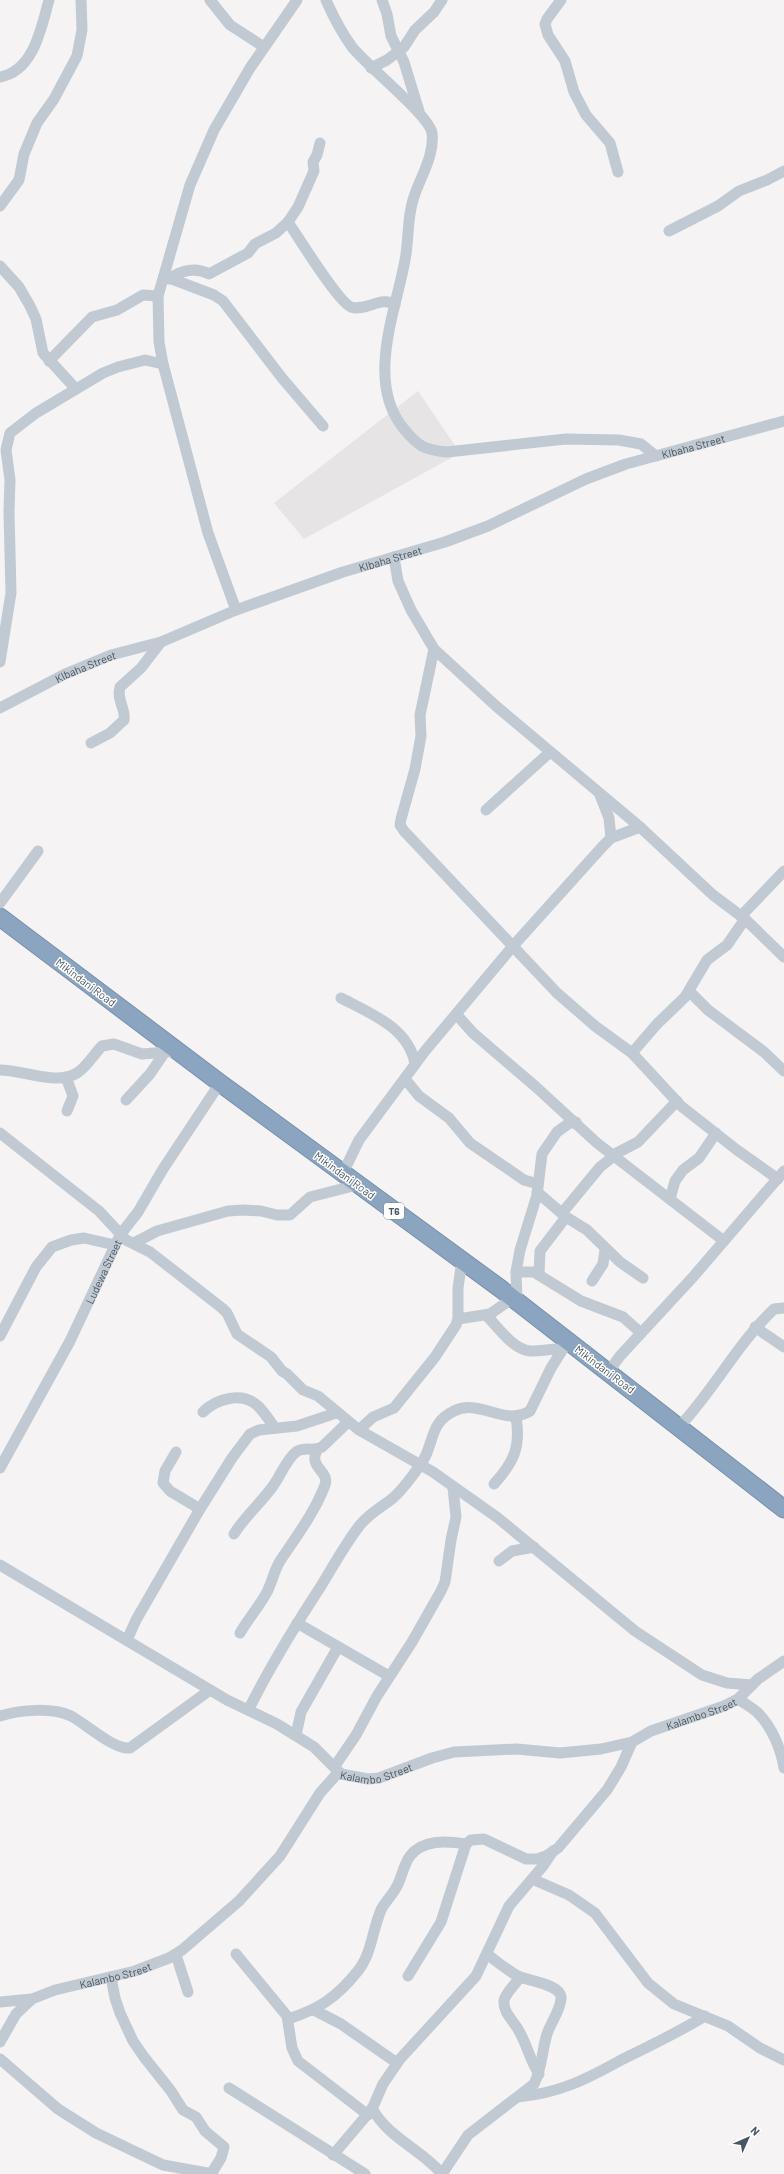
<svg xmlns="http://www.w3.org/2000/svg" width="784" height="2174" font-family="Barlow,sans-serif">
  <rect width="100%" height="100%" fill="#f5f3f3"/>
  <polygon fill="#e6e4e5" points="418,391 460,453 304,539 274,503"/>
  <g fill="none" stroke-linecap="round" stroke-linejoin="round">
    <defs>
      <polyline id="highway" points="0,917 220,1083 501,1289 784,1509"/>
    </defs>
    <use href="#highway" stroke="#7690ad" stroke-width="19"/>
    <g stroke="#c1cad2" stroke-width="11">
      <polyline points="210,0 230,25 264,47"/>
      <path d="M326,0C333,16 342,33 352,47C368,67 429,115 432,133C435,156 419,179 413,200C407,219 409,240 405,260C396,311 365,382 404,429C418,446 424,450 447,452L566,439L619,440L641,444L656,456"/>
      <polyline points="382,0 387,14 391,36 404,62 419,111"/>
      <polyline points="561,0 547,19 545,24 548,35 565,61 574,92 586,115 610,143 618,172"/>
      <polyline points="371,68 387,60 404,47 415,30 434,12 442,0"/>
      <path d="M0,77C34,71 41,28 49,0"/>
      <polyline points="0,206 19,180 24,154 37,123 54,99 77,56 82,30 81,0"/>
      <path d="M288,222C299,238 338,302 351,307C366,312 382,295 395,305"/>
      <polyline points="669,231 718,206 739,191 767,180 784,171"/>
      <polyline points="0,266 19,287 30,306 36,319 43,353 75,388"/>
      <polyline points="164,276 214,295 223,301 282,378 323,426"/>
      <path d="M169,279C181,270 196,267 209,274L248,253L255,244L276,233L288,222L298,207L314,171L313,162L317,155L320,143"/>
      <polyline points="49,361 92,317 117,310 143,295 158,296"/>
      <polyline points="394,557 398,581 411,610 434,649 496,706 640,827 713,895 745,919 784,957"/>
      <polyline points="236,610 208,533 163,364 159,342 158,296 190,185 214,130 250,68 297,0"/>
      <polyline points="434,649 420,715 421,736 415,769 401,819 400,825 404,831 557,993 595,1026 632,1053 681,1106 737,1150 778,1179"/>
      <polyline points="0,662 11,593 9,512 10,480 6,450 10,433 36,413 103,373 118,367 145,360 163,364"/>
      <path id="s1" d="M0,708L65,674L111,655L161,642L236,610L343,572L445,542L488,526L586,479L626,464L784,421"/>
      <path d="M91,743L110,733L124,720C126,708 116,700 120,687L141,668L161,642"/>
      <polyline points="600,795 609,818 611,838"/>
      <polyline points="486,810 549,753"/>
      <polyline points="0,903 38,851"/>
      <polyline points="741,916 784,871"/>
      <polyline points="689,991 708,1010 764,1052 784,1071"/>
      <path d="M341,998C370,1013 409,1028 415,1064"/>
      <polyline points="457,1015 473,1033 536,1087 597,1143 724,1241"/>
      <polyline points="632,1053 657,1024 685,997 707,960 727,945 745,919"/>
      <path d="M0,1070C24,1070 56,1086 77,1073C87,1067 94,1054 102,1046L114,1044L142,1054L179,1051"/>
      <polyline points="66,1077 73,1096 67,1111"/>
      <polyline points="405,1079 419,1096 449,1118 470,1143 524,1180 538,1184"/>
      <polyline points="126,1100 150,1074 165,1052"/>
      <polyline points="0,1133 99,1211 126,1240 150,1252 222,1308 227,1313 237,1334 271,1357 282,1371 287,1374 303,1390 318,1396 359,1430 433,1472 498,1518 635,1631 702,1675 727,1683 752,1685"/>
      <polyline points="613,1155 638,1142 677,1101"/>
      <polyline points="343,1173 359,1140 425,1051 513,946 603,846 611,838 640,827"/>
      <polyline points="537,1192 566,1217 587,1230 620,1262 643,1278"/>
      <polyline points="670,1199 675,1181 683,1170 699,1158 716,1133"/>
      <polyline points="562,1213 600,1167 614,1156"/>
      <polyline points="134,1243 157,1231 228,1211 243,1210 261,1211 277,1215 290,1215 310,1197 357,1185"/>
      <polyline points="516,1272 534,1272 581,1301 623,1317 641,1333"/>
      <polyline points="539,1275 540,1251 566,1217"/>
      <polyline points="592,1281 603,1264 605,1250"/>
      <polyline points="517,1301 516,1272 520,1250 537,1195 542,1154 557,1132 568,1124 576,1122"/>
      <path d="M486,1315C498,1327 513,1350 531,1351C541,1351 552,1349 563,1349"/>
      <polyline points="458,1319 490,1314 513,1298"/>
      <polyline points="755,1327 784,1347"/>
      <polyline points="0,1336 36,1267 52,1247 71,1240 84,1238 115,1245"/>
      <polyline points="609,1371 620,1356 693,1277 784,1171"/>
      <path d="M203,1412C216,1399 242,1391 258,1406C264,1412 270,1421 275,1428"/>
      <path d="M679,1427C714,1390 737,1344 774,1309L784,1308"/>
      <polyline points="359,1430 373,1417 394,1408 435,1357 456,1325 458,1319 458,1288 462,1260"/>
      <polyline points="176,1452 165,1471 163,1483 170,1491 200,1509"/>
      <path id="s2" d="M0,1468L70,1341L120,1235L138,1212L163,1169L220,1083"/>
      <path d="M494,1484C514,1462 521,1447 516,1417"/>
      <path d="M234,1534C245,1516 261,1503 273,1486C281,1475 286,1460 296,1452C304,1446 314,1452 322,1447L348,1422"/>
      <polyline points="499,1561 512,1551 534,1547"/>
      <polyline points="0,1565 227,1700 277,1724 314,1747 341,1774"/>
      <polyline points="297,1623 389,1676"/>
      <path d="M240,1633C248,1619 259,1607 267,1592C272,1582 274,1571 280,1561C296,1537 315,1512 325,1485C330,1471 308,1468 317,1450"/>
      <polyline points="127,1640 136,1620 200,1509 232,1458 250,1434 259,1430 297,1426 336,1413"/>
      <path d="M738,1699C744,1703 753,1708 758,1713C772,1727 781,1749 784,1768"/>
      <path d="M249,1709C270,1666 295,1626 321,1586C334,1565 345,1544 360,1525C370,1513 382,1507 393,1498C400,1492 407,1483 413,1475C417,1469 423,1462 426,1455C434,1436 433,1421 454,1411C479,1398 505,1427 530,1411L551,1368L568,1341"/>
      <path d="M0,1716C20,1710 52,1707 71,1716C86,1724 114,1750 130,1748L210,1690"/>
      <polyline points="296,1735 301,1712 338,1647"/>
      <polyline points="335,1766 356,1735 377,1696 412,1642 441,1591 445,1582 451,1540 456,1517 453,1488"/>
      <polyline points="532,1879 569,1895 595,1913 648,1983 674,2004 728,2026 760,2048 784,2060"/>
      <polyline points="236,1954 287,2016 292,2048 298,2061 368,2115"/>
      <polyline points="176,1955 188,1992"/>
      <polyline points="408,1976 441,1922 466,1844 471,1840 484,1839 526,1859 537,1859 546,1856 558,1848 607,1790 621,1767 632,1742"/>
      <polyline points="111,1977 115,1998 120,2013 133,2041 144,2057 171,2091 183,2110 196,2117 205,2131 224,2147 221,2158 211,2174"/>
      <path d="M520,1977C516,1984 505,1993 504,2001C503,2013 514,2021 519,2031C527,2045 530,2060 539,2074"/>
      <polyline points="0,2002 32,1999"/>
      <polyline points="314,2010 341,2024 397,2063"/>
      <path d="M288,2019C319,2009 336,1998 357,1972C372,1954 372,1931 381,1910C385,1901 394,1894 398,1884C402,1876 404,1864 410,1856C423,1839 447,1841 466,1844"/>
      <path id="s3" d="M0,2042L16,2014L32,1999L55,1990L135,1971L169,1958L182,1950L239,1901L280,1856L320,1793L336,1775L341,1774L368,1779L379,1778L432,1758L454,1752L517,1749L560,1753L601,1749L632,1742L651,1731L724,1706L738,1699L758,1679L784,1661"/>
      <polyline points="0,2059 58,2109 96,2133 163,2165 213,2174"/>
      <polyline points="229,2088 365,2174"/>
      <path d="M518,2097C560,2093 587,2079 623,2059C652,2045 677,2033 705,2016"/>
      <path d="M372,2108C388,2138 421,2149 442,2174"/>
      <polyline points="333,2155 372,2109 383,2084 400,2059 476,1976 509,1906 543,1866 553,1851"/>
      <path d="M442,2174L468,2135L534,2084C542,2069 542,2050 547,2034C551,2022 560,2011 561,1999C563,1984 528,1981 518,1976C507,1970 497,1962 487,1954"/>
    </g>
    <use href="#highway" stroke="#8ba5c1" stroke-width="17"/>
  </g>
  <g text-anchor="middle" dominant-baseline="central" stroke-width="3" stroke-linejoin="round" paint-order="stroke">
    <rect fill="#fff" stroke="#808990" stroke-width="1" x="384" y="1203" width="20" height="16" rx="3"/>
    <g font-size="10" font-weight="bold" fill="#4a5661">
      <text x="394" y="1211">T6</text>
    </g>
    <g font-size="11" fill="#4a5661" stroke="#fff">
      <text stroke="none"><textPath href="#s1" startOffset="743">KIbaha Street</textPath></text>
      <text stroke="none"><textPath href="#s1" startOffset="419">KIbaha Street</textPath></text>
      <text stroke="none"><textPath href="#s1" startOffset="95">KIbaha Street</textPath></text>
      <text transform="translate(86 982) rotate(37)">Mikindani Road</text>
      <text transform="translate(345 1175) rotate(36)">Mikindani Road</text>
      <text stroke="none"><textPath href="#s2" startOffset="222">Ludewa Street</textPath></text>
      <text transform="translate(605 1369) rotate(37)">Mikindani Road</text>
      <text stroke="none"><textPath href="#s3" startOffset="825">Kalambo Street</textPath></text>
      <text stroke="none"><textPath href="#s3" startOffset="489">Kalambo Street</textPath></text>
      <text stroke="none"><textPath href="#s3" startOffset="141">Kalambo Street</textPath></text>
    </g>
  </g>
  <g transform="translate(748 2138) rotate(45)" stroke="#ffffff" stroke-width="3" paint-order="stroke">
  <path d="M0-3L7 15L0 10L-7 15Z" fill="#4a5661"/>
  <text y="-6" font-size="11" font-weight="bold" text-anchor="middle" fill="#4a5661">N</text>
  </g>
</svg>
